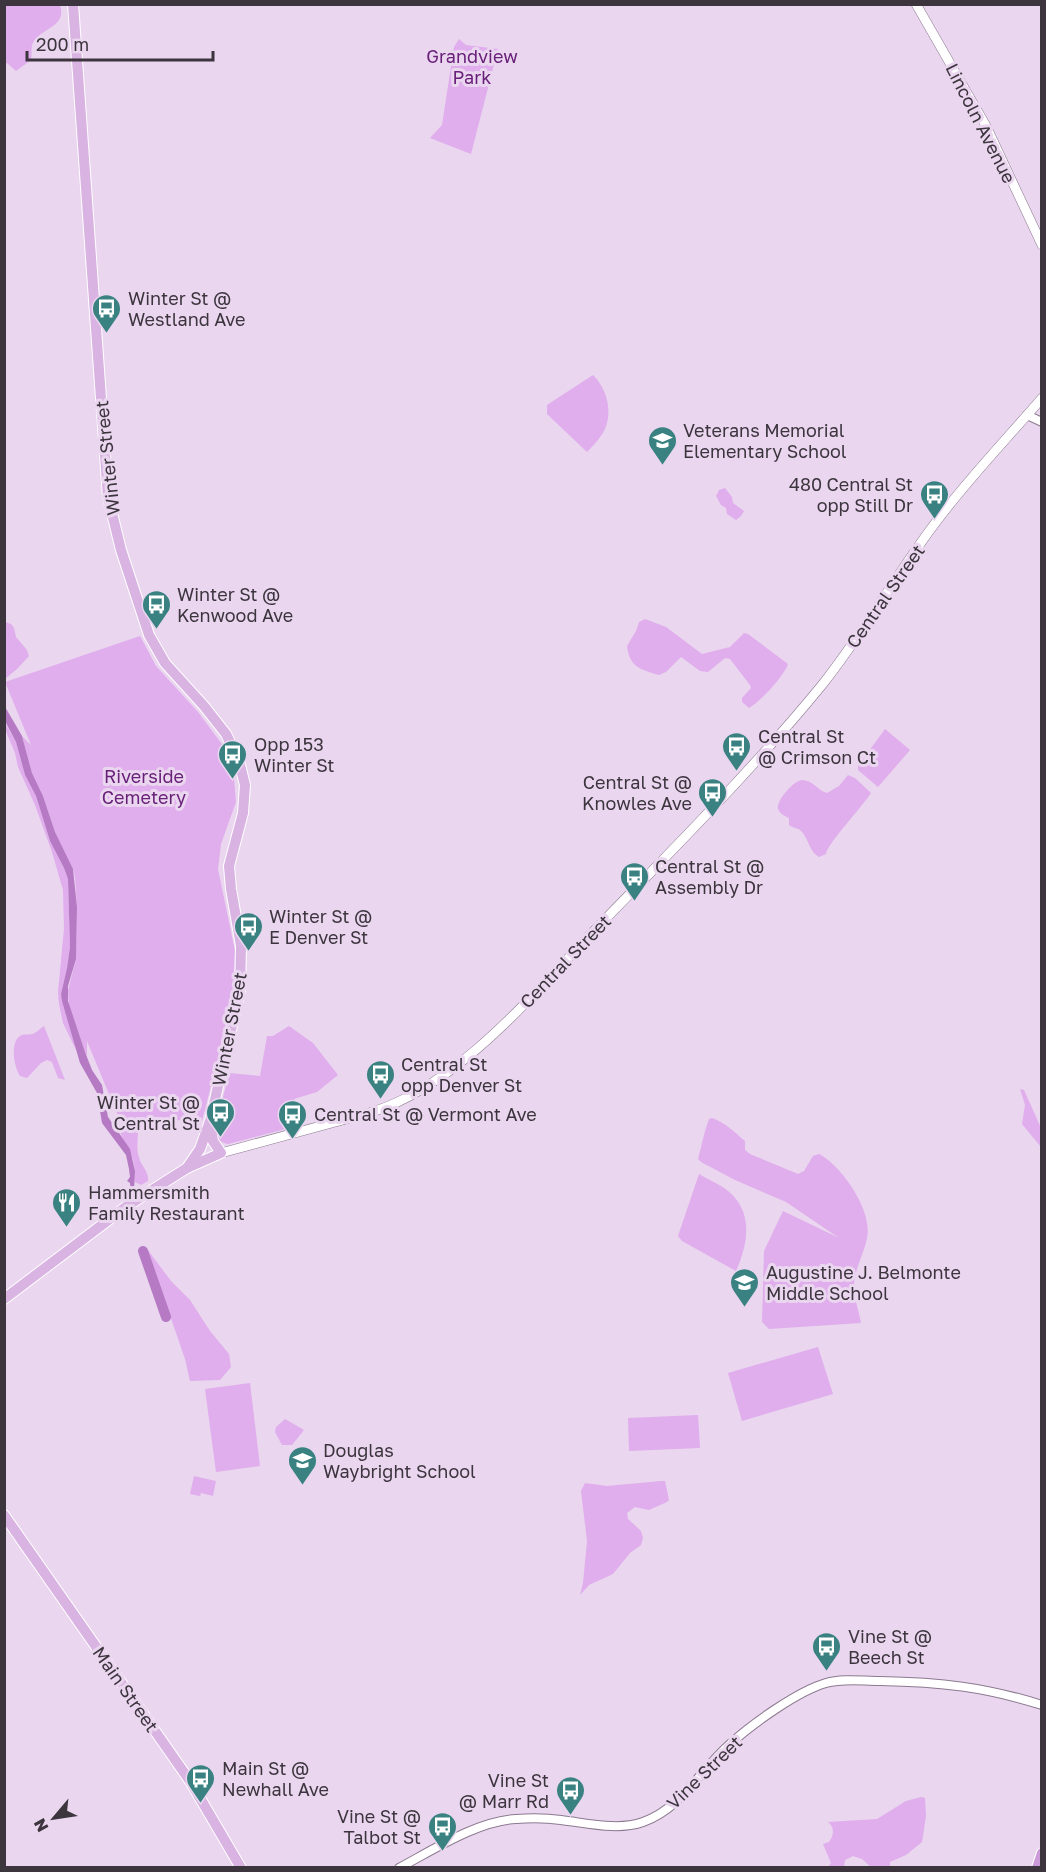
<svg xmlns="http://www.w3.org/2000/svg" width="1046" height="1872" font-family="'Golos Text',sans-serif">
  <rect width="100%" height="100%" fill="#ead6ef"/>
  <g fill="#e0aded">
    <path d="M5,4L60,5C68,28 38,28 32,45C31,50 32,56 31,60L16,71L7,63L5,64Z"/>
    <polygon points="459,39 466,45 498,49 471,154 430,138 442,125 454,47"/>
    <path d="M593,375C606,388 613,410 605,429C601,437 594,445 587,452L547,414V405Z"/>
    <polygon points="725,488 732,497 733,503 744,511 741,516 736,520 727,514 726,508 721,505 716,496 719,490"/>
    <path d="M645,619L666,627L702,654L730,647L744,633L748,634L788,664C784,676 761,701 749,708L742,702V698L751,688L750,685L730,659L725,658L708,672L700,671L681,657L666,672L659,675C640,669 630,668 627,646L636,631L639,622Z"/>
    <polygon points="5,622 11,624 14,628 16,637 27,650 29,656 18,668 5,679"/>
    <polygon points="140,636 156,666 198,712 224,747 234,778 236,802 221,844 218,869 235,951 234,981 228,1020 202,1121 119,1118 87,1041 87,1056 85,1052 69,1006 68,991 76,959 77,907 75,877 73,869 57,838 43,796 32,773 22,736 31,745 5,682"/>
    <polygon points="4,721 16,742 25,775 36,796 50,841 64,868 68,879 70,947 67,968 61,994 77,1052 63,1023 59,1004 58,992 64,929 63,890 52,852 35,805 18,767 15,753 5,729"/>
    <polygon points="885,729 910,750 878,787 858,770 858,766"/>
    <path d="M848,775L855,778L871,793C863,806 827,844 826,854L819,857C809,851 809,840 802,832C798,827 794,829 789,825V818C785,816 780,814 778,809C776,801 793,781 802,780C813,780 818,791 827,793L839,786Z"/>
    <path d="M44,1026L65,1080L58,1078L52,1062L47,1060L41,1063L27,1078L20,1076C14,1067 9,1040 22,1035C25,1034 29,1035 32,1034C37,1033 40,1028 44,1026Z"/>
    <path d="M289,1026L313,1043L338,1075L317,1092L294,1099L297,1113V1126L228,1144C219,1142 217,1139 215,1130L229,1073L260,1076L267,1036H273Z"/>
    <polygon points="1020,1089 1024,1090 1041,1128 1041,1147 1022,1124 1025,1105"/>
    <path d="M712,1118C726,1123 734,1132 745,1141V1150L750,1154L798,1174L804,1171L813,1156L819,1154C842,1166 873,1211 867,1238C864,1254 854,1270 854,1286C854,1298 859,1312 861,1323L769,1329L762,1322L764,1251L783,1211L839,1238L786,1202L735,1180L701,1162L698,1159C702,1145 704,1132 709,1119Z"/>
    <path d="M133,1127L138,1131C138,1140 136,1149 139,1157C141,1167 149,1170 148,1181L141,1185L135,1182C136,1155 129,1153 120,1132Z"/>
    <path d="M699,1174C709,1180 720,1184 728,1191C754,1212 748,1245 736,1271L682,1241L678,1236Z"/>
    <polygon points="147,1249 171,1281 190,1300 210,1331 229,1354 231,1367 220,1380 190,1381 185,1359"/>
    <polygon points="818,1347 833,1394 742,1421 728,1373"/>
    <polygon points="250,1383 260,1466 216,1472 205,1389"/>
    <polygon points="698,1415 700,1448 629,1451 628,1418"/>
    <polygon points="285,1419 304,1430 292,1445 282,1445 275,1432 276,1427"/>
    <polygon points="194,1476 216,1481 213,1496 201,1493 200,1496 190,1494"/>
    <polygon points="661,1481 665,1481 669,1500 667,1502 649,1510 635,1507 627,1513 628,1519 641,1531 643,1538 641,1545 630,1553 613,1574 589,1585 580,1595 583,1583 587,1541 581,1491 585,1483 607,1486"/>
    <path d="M921,1797L925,1798L926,1816L922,1842L906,1855L890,1862V1867H871L862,1859L853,1856L845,1860L844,1867H828L831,1863L823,1844L829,1842C834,1836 835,1827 828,1822L877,1819L906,1801Z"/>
  </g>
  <polygon fill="#b57ac3" points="4,705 22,736 32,773 43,796 55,832 73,869 77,907 76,959 68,986 68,1001 85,1052 92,1070 102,1085 108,1117 130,1149 135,1171 134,1192 131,1193 130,1183 127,1181 130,1177 129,1169 126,1155 102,1123 97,1093 80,1063 62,1001 61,994 67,968 70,947 68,879 64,868 50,841 36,796 25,775 16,742 5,721"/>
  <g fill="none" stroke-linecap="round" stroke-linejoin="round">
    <polyline stroke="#b57ac3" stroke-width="10" points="143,1251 166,1317"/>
    <defs>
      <g id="tertiary">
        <polyline points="1027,415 1042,422"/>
        <path d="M399,1868C433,1850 477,1821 516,1819C531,1818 546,1818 561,1820C587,1823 618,1831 643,1822C682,1808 700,1770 730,1744C752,1724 798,1691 826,1683C843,1678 862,1681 880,1681C940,1682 985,1687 1042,1705"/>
      </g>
      <g id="secondary">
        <polyline points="916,4 986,126 1042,245"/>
        <path d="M221,1153L372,1112C456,1086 530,998 589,936C668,854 750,773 822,685C862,635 894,578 933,526C966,481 1005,441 1042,398"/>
      </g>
      <g id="primary">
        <polyline points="73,4 108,497 121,550 149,635 165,663 204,706 226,734 239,761 245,785 243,813 229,866 231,889 241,946 240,991 210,1121 200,1149 187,1168"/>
        <polyline points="4,1299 127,1206 187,1168 221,1153 213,1141 210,1122"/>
        <polyline points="4,1515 190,1781 241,1868"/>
      </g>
      <polyline id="trunk" points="1037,1868 1042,1853"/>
    </defs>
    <use href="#tertiary" stroke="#8c7a90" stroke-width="10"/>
    <use href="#secondary" stroke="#8c7a90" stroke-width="10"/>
    <use href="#primary" stroke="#fff" stroke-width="12"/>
    <use href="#trunk" stroke="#fff" stroke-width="12"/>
    <use href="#tertiary" stroke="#fff" stroke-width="8"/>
    <use href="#secondary" stroke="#fff" stroke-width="9"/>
    <use href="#primary" stroke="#d9b3e2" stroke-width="10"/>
    <use href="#trunk" stroke="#cc9ad8" stroke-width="10"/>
  </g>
  <defs>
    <symbol id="bus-pin" viewBox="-11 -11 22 30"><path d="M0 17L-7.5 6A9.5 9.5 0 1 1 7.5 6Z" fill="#3a8282" stroke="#ead6ef"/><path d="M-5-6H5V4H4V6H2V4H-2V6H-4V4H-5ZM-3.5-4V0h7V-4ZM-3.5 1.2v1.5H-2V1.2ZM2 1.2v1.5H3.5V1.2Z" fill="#fff"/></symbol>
    <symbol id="school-pin" viewBox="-11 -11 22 30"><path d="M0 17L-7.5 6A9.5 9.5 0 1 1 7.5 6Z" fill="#3a8282" stroke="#ead6ef"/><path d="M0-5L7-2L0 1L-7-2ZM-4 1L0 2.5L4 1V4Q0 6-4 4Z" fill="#fff"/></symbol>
    <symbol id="restaurant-pin" viewBox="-11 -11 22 30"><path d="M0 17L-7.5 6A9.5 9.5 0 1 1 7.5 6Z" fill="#3a8282" stroke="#ead6ef"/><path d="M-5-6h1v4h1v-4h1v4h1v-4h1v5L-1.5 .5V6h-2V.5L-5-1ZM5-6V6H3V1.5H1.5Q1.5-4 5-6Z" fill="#fff"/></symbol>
  </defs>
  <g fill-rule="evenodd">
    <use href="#bus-pin" x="90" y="292" width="33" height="45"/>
    <use href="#school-pin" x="646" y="424" width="33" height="45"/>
    <use href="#bus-pin" x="918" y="478" width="33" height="45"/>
    <use href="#bus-pin" x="140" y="588" width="33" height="45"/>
    <use href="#bus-pin" x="720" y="730" width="33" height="45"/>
    <use href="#bus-pin" x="216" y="738" width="33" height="45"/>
    <use href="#bus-pin" x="696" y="776" width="33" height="45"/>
    <use href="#bus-pin" x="618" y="860" width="33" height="45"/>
    <use href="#bus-pin" x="232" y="910" width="33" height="45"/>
    <use href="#bus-pin" x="364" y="1058" width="33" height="45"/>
    <use href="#bus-pin" x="204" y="1096" width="33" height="45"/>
    <use href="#bus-pin" x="276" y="1098" width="33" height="45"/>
    <use href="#restaurant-pin" x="50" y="1186" width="33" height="45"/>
    <use href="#school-pin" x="728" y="1266" width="33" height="45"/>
    <use href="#school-pin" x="286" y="1444" width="33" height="45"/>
    <use href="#bus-pin" x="810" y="1630" width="33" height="45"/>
    <use href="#bus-pin" x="184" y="1762" width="33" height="45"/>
    <use href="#bus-pin" x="554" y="1774" width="33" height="45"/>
    <use href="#bus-pin" x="426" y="1810" width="33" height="45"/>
  </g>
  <g text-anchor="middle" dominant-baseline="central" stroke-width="6" stroke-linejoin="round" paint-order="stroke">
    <g font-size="18" fill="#682079" stroke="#ead6ef">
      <text x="472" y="56">Grandview<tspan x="472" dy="21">Park</tspan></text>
      <text x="144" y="776">Riverside<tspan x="144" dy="21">Cemetery</tspan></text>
    </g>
    <g font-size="18" fill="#3c353e" stroke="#ead6ef">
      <text transform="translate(981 123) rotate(63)">Lincoln Avenue</text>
      <text transform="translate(107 458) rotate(-96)">Winter Street</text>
      <text transform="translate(885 596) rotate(-55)">Central Street</text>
      <text transform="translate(565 961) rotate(-46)">Central Street</text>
      <text transform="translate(229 1029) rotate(-79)">Winter Street</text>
      <text transform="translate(126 1689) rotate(55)">Main Street</text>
      <text transform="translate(704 1772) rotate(-44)">Vine Street</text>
    </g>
    <g font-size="18" fill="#3c353e" stroke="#ead6ef" text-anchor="start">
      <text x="128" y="298">Winter St @<tspan x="128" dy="21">Westland Ave</tspan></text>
      <text x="683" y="430">Veterans Memorial<tspan x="683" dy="21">Elementary School</tspan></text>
      <text x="913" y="484" text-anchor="end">480 Central St<tspan x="913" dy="21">opp Still Dr</tspan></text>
      <text x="177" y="594">Winter St @<tspan x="177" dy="21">Kenwood Ave</tspan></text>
      <text x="758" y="736">Central St<tspan x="758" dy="21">@ Crimson Ct</tspan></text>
      <text x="254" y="744">Opp 153<tspan x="254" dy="21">Winter St</tspan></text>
      <text x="692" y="782" text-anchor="end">Central St @<tspan x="692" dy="21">Knowles Ave</tspan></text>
      <text x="655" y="866">Central St @<tspan x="655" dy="21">Assembly Dr</tspan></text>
      <text x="269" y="916">Winter St @<tspan x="269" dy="21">E Denver St</tspan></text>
      <text x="401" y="1064">Central St<tspan x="401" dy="21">opp Denver St</tspan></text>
      <text x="200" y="1102" text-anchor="end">Winter St @<tspan x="200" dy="21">Central St</tspan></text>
      <text x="314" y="1114">Central St @ Vermont Ave</text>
      <text x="88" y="1192">Hammersmith<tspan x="88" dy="21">Family Restaurant</tspan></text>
      <text x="766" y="1272">Augustine J. Belmonte<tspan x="766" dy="21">Middle School</tspan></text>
      <text x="323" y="1450">Douglas<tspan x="323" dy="21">Waybright School</tspan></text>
      <text x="848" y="1636">Vine St @<tspan x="848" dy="21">Beech St</tspan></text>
      <text x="222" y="1768">Main St @<tspan x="222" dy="21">Newhall Ave</tspan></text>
      <text x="549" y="1780" text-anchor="end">Vine St<tspan x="549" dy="21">@ Marr Rd</tspan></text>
      <text x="421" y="1816" text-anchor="end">Vine St @<tspan x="421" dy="21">Talbot St</tspan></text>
    </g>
  </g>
  <rect width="1046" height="1872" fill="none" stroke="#3c353e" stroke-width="12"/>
  <g transform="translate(54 1818) rotate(241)" stroke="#ead6ef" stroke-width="4.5" paint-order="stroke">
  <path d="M0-4.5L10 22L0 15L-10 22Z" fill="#3c353e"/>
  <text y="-9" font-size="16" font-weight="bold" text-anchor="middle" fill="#3c353e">N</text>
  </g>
  <path d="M27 51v9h186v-9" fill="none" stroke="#3c353e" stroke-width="3"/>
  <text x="36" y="51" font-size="18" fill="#3c353e" stroke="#ead6ef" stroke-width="4.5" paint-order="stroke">200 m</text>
</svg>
